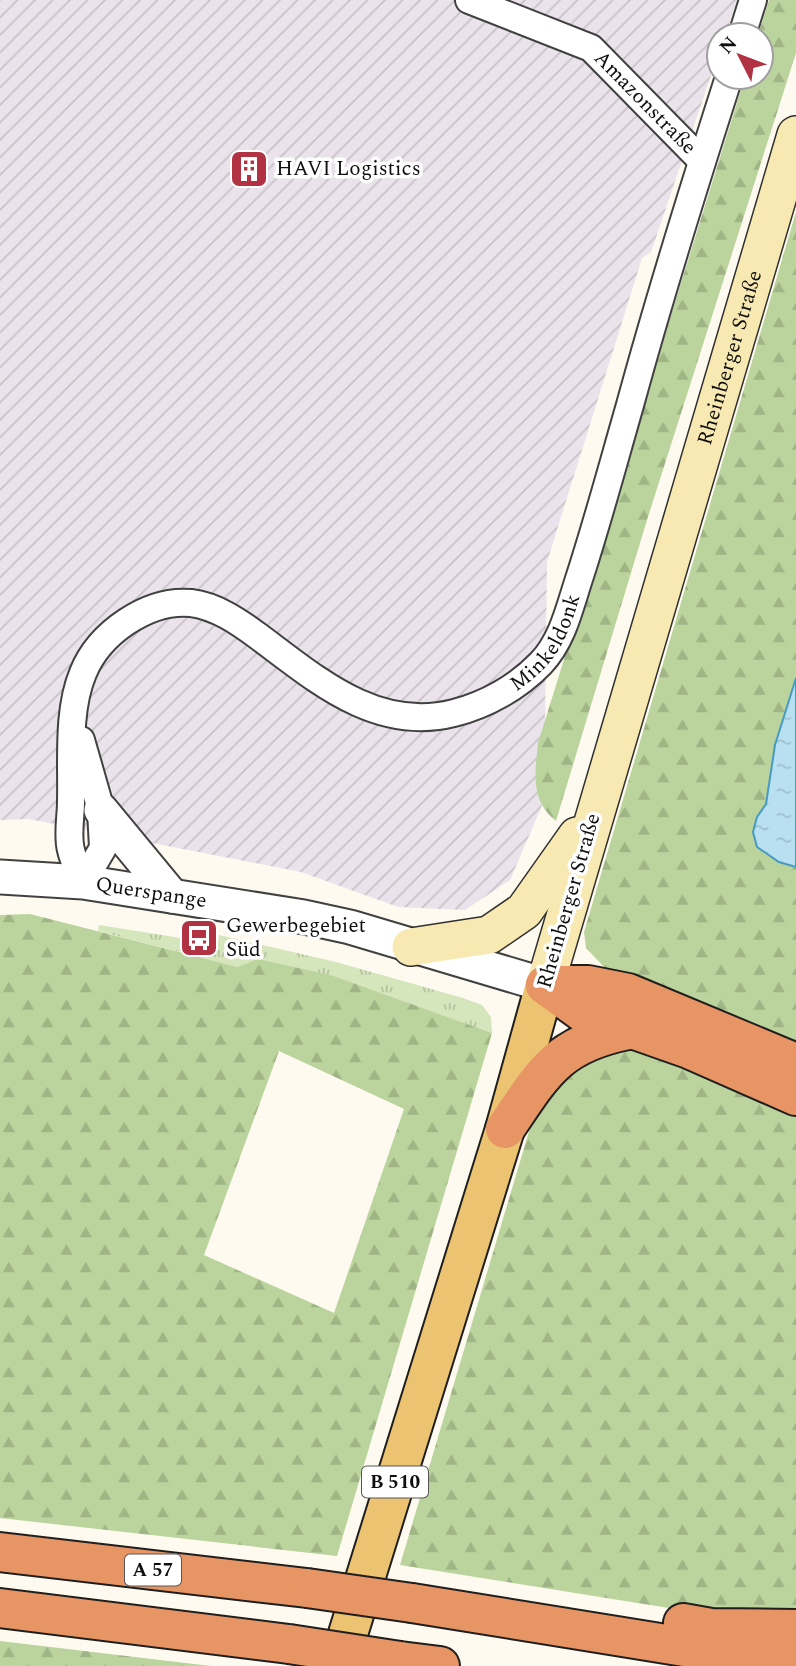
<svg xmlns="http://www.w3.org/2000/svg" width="796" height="1666" font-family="Spectral,serif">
  <defs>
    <pattern id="industrial-furrows" width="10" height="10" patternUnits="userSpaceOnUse" patternTransform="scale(1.75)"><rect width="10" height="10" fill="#eae3eb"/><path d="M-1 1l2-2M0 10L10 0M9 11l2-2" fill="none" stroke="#c8c2c8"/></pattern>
    <pattern id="grass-tufts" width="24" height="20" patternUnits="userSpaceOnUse" patternTransform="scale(1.75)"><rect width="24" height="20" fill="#d5e5bc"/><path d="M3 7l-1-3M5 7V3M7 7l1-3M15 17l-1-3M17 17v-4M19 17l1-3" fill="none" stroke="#b6c3a0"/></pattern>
    <pattern id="forest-firs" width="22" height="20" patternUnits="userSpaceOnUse" patternTransform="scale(1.75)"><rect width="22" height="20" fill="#bbd49d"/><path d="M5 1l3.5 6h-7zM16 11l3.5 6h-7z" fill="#a0b586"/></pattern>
    <pattern id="water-ripples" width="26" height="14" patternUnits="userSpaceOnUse" patternTransform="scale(1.75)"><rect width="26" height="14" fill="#b9e0f0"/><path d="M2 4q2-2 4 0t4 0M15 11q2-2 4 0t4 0" fill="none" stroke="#9ebfcd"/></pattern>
  </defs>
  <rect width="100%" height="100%" fill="#fefaf0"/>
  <polygon fill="url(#industrial-furrows)" points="0,0 737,0 725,35 719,35 719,52 651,252 642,258 547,562 544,801 510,880 465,910 398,907 301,872 29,819 0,820"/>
  <polygon fill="url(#grass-tufts)" points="99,925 218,944 219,935 336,962 463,998 482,1005 491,1017 492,1033 334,976 238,967 98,931"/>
  <g fill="url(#forest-firs)" fill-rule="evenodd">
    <path d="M769,0H796V53L647,520L556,821C530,801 535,772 538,743L745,77H761V35H758Z"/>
    <polygon points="796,212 796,678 775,745 766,804 757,817 779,862 796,867 796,1047 770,1034 605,968 586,948 584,932"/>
    <path d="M30,914L238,967L258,959L334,976L492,1033L337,1556L0,1518V915ZM279,1051L404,1109L334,1313L204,1255Z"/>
    <polygon points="630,1043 796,1109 796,1615 700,1613 400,1565 530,1128 551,1084 567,1066"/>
    <polygon points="0,1641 211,1666 0,1666"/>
  </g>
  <polygon fill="url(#water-ripples)" stroke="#479bc1" stroke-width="2" points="796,678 796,867 779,862 757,847 753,832 757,817 766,804 775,745"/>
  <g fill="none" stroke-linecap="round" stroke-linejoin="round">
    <defs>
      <g id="minor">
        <path id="s1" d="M469,0L591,48L702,161"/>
        <polyline points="742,35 753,0"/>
        <polyline points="81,740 101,810 103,848 83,882"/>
        <path id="s2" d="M83,882C79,871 73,860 71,850C67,835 71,817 71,802C72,761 67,711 83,673C99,633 148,599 191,603C216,606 239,622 258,636C316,679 376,733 454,713C486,705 518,687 541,663C562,641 569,610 578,582C597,524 613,464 630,405C660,295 694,186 729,77"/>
      </g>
      <g id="tertiary">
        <polyline points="101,810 172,896"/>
        <path id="s3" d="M0,877L83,882L304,917L350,927L545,985"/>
      </g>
      <g id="secondary">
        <polyline points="411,947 489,935 524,911 577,836"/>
        <path id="s4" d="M545,985L796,135"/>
      </g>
      <polyline id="primary" points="338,1666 505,1129 545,985"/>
      <g id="motorway">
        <polyline points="545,985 581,1011 689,1049 796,1096"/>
        <polyline points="545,985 588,985 628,993 796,1063"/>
        <path d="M505,1129C543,1073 557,1044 628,1030"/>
        <polyline points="0,1552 307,1588"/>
        <polyline points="412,1603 796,1665"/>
        <polyline points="0,1608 289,1644"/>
        <polyline points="683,1623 711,1628 796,1629"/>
        <polyline points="400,1661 440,1666"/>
      </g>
    </defs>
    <use href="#minor" stroke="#414141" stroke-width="30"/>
    <use href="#tertiary" stroke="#414141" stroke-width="37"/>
    <use href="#secondary" stroke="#303030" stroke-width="40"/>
    <use href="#primary" stroke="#1f1f1f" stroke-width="42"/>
    <use href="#motorway" stroke="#1f1f1f" stroke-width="42"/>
    <use href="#minor" stroke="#fff" stroke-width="26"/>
    <use href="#tertiary" stroke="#fff" stroke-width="33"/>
    <use href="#secondary" stroke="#f7e9b1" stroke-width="37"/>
    <use href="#primary" stroke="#ecc371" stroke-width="38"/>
    <use href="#motorway" stroke="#e79564" stroke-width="38"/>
    <defs>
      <g id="motorway-bridge">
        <polyline points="307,1588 412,1603"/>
        <polyline points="289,1644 400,1661"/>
      </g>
    </defs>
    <use href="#motorway-bridge" stroke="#1f1f1f" stroke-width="42" stroke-linecap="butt"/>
    <use href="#motorway-bridge" stroke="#e79564" stroke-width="38"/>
  </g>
  <defs>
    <symbol id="building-square" viewBox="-11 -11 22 22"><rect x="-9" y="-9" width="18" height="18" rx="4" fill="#b13243" stroke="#fff"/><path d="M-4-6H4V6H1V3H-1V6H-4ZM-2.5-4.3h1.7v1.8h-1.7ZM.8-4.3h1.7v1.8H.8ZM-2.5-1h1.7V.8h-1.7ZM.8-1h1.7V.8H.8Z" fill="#fff"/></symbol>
    <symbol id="bus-square" viewBox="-11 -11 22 22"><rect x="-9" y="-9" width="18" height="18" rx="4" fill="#b13243" stroke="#fff"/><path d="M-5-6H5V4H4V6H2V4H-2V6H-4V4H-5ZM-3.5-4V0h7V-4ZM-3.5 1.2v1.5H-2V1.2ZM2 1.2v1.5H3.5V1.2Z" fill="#fff"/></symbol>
  </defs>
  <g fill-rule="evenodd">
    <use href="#building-square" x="227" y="147" width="44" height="44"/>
    <use href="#bus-square" x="177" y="916" width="44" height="44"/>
  </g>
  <g text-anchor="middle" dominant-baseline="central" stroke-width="7" stroke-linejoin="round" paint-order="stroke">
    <g fill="#fff" stroke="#565656" stroke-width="2">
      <rect x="362" y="1466.5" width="66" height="31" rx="5"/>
      <rect x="125" y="1554.5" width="56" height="31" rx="5"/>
    </g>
    <g font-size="19" font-weight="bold" fill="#0e0e0e">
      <text x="395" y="1482">B 510</text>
      <text x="153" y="1570">A 57</text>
    </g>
    <g font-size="21" fill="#0e0e0e" stroke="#fff">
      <text stroke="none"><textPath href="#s1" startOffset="208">Amazonstraße</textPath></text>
      <text stroke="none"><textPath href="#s4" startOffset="654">Rheinberger Straße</textPath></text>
      <text stroke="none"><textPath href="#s2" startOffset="765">Minkeldonk</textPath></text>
      <text stroke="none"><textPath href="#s3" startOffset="152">Querspange</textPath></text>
      <text transform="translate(569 901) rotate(-74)">Rheinberger Straße</text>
    </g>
    <g font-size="21" fill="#0e0e0e" stroke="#fff" text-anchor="start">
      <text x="276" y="169">HAVI Logistics</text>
      <text x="226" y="926">Gewerbegebiet<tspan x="226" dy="24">Süd</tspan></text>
    </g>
  </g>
  <g transform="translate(740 56) rotate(312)"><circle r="33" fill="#ffffff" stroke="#9f9f9f" stroke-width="2"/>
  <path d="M0-5L12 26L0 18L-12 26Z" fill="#b13243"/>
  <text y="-10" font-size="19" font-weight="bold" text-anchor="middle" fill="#0e0e0e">N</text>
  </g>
</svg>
